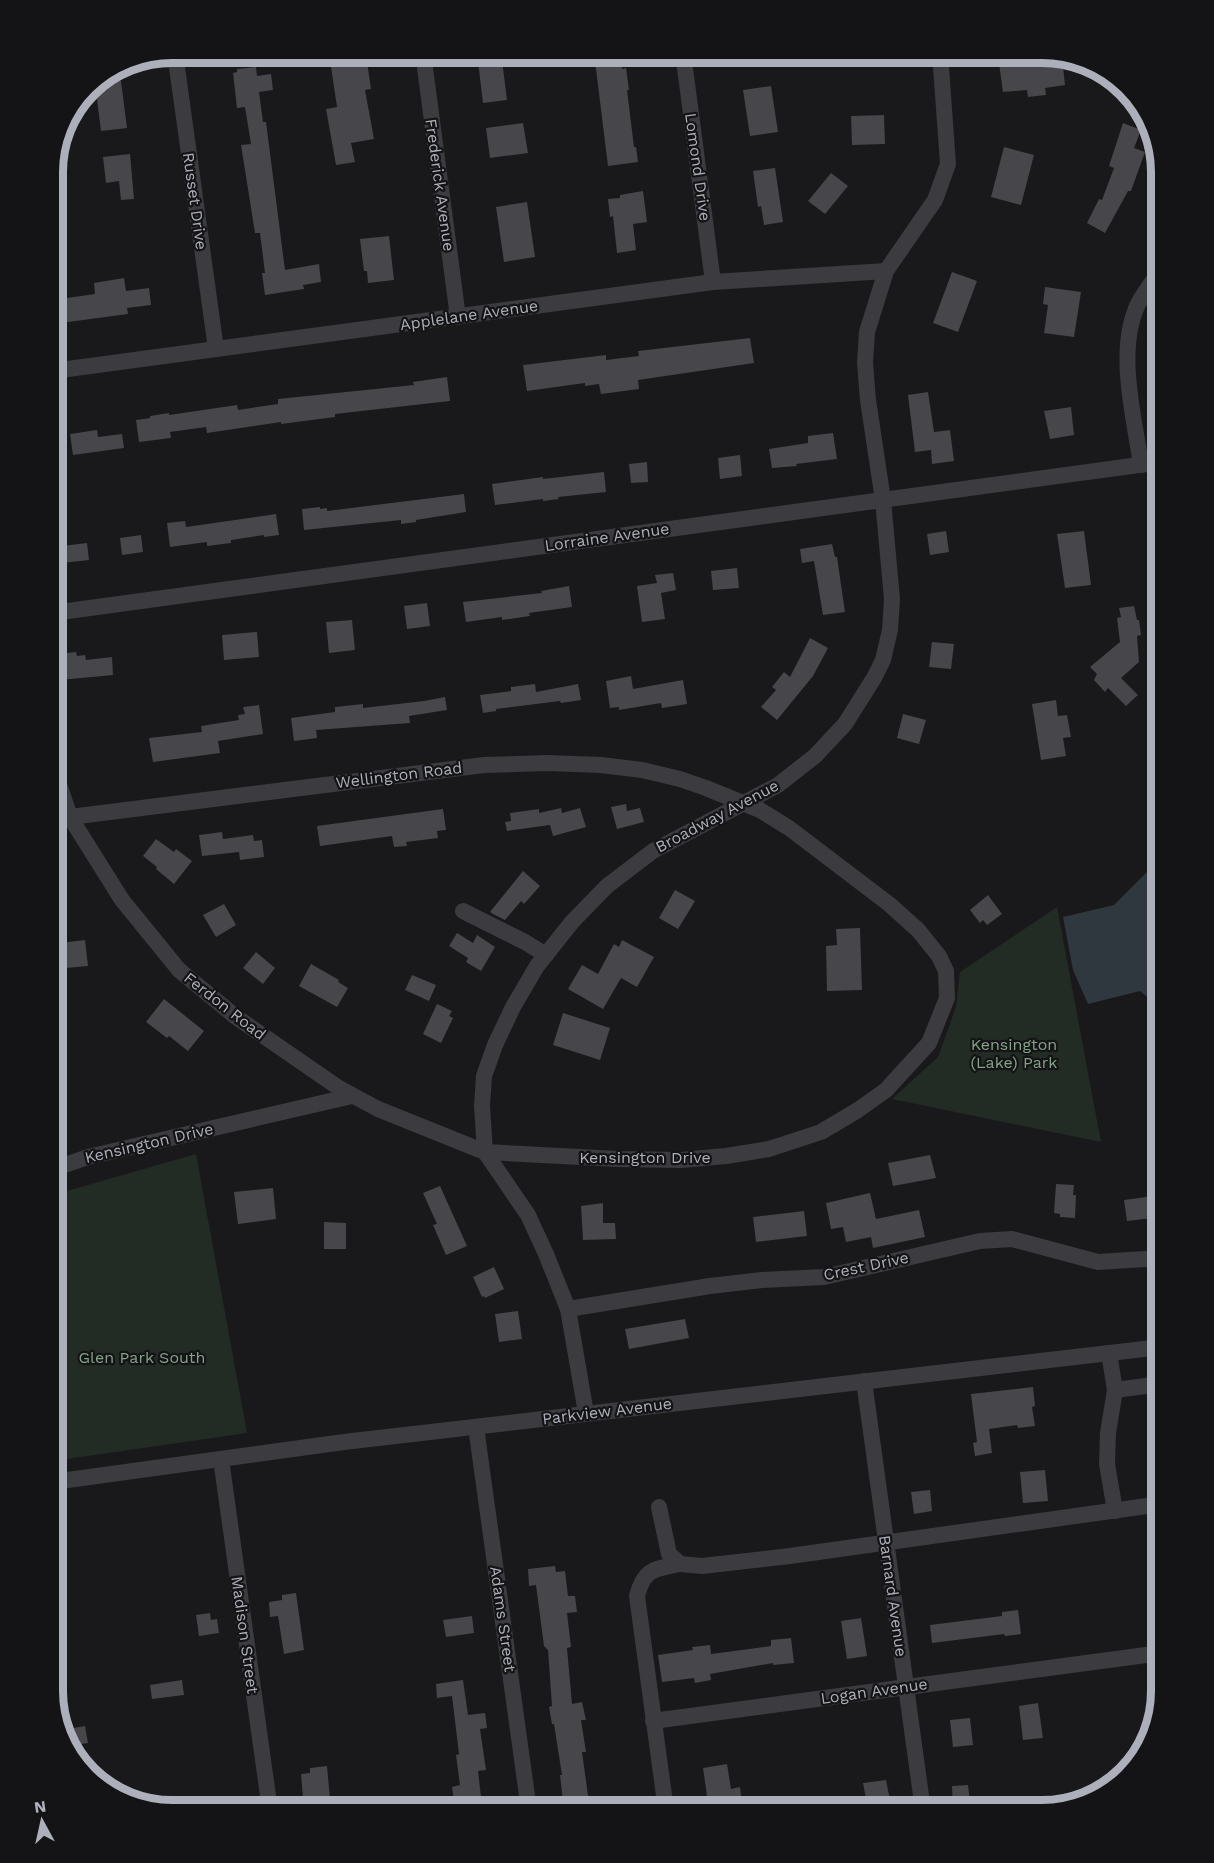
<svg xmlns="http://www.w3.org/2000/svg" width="1214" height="1863" font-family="'Work Sans',sans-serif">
  <rect width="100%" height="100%" fill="#19191b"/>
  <g fill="#232b25">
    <polygon points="1057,907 1101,1142 892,1099 938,1057 956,1007 960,972"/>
    <polygon points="196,1154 247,1433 53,1461 53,1195"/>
  </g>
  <polygon fill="#30383f" points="1161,858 1161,1008 1140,991 1088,1004 1073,970 1063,917 1114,905"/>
  <g fill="#46464b">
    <polygon points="329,53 348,53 348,58 366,55 371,89 365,90 374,139 351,143 355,162 336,165 326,109 337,107"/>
    <polygon points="477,53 497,53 498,60 502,60 507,100 483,103"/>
    <polygon points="594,53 620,53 622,69 626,68 629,90 627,90 634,147 636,147 638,162 608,166"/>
    <polygon points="1062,57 1065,85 1045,88 1046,95 1028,97 1027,90 1003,92 999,63"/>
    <polygon points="256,67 257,76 271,74 273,90 259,92 263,122 266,122 285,270 319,264 321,282 303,285 304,289 265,295 262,273 265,273 260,233 255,233 241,145 251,144 245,107 237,108 233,73 237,72 237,69"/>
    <polygon points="121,81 127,128 101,131 95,84"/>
    <polygon points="771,86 778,132 750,136 743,90"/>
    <polygon points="884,115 885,144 852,145 851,116"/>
    <polygon points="523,123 528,153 490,158 486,128"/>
    <polygon points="1123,123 1141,130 1134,148 1145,152 1131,191 1128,191 1105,233 1087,223 1099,199 1102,200 1114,168 1109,166"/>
    <polygon points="1004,147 1034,155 1021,205 991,197"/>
    <polygon points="130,154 134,199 121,200 119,181 106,183 103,157"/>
    <polygon points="775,168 783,222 764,225 761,206 758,207 753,171"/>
    <polygon points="831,173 848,186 825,214 808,201"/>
    <polygon points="643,191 647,222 633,224 636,250 617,253 613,216 610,217 608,199 620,198 620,195"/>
    <polygon points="527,202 535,257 504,262 496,207"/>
    <polygon points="389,236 394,280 368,283 367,271 364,271 360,239"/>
    <polygon points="952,272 977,281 958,332 933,323"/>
    <polygon points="124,278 126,291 149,288 151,305 127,308 128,314 53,324 53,300 95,294 94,283"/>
    <polygon points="1045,287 1081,292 1074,337 1044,333 1048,305 1043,304"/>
    <polygon points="750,338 754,363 638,380 639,389 601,394 599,384 585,386 585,383 527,391 523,365 606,355 606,360 639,356 638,351"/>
    <polygon points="447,377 450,401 335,414 335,417 281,424 281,422 207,433 206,427 170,432 171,438 139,442 136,420 150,418 150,416 169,413 169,415 237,405 238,410 278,404 278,399 414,385 413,382"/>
    <polygon points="928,392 934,432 950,430 954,461 932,464 931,450 915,452 908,395"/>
    <polygon points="1071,407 1074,435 1050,439 1044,411"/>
    <polygon points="97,430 98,437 122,434 124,448 73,455 70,434"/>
    <polygon points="833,433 837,459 796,464 797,466 772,468 769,449 808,443 808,436"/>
    <polygon points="740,455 742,476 720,479 718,458"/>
    <polygon points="647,462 648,482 631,483 629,464"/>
    <polygon points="604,472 606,492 558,497 559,499 543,501 543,499 495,505 492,484 543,477 543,479"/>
    <polygon points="464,494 466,512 416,520 416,522 401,524 401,520 304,530 302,509 320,507 320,509 327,508 327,511"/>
    <polygon points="276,514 279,535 264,537 264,535 231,540 231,543 207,546 207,542 170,547 167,523 185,521 186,527"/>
    <polygon points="946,531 949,552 930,555 927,534"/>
    <polygon points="1084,531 1091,585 1065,588 1057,534"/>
    <polygon points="141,535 143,552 122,555 120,538"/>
    <polygon points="87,543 89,560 53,564 53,547"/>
    <polygon points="832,544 835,557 837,557 845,612 823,615 814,561 802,563 800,549"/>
    <polygon points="737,568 739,588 713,590 711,571"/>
    <polygon points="673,573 676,590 661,593 665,619 642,622 637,586 657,583 655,575"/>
    <polygon points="569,586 572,607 529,613 530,616 502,620 502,617 466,622 463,602 542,593 541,591"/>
    <polygon points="427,603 430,626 407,629 404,606"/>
    <polygon points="1134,606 1137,620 1139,620 1141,635 1137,636 1139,662 1121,678 1138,695 1126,706 1108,688 1105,692 1094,680 1097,674 1090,667 1120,642 1117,618 1121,617 1119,608"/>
    <polygon points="352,620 355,650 329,653 326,622"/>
    <polygon points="257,632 259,657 224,660 222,635"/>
    <polygon points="810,638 828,648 813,676 777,720 761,707 776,690 772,687 784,672 790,677"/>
    <polygon points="932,642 954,644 951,669 929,667"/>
    <polygon points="76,652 77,656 85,655 86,660 112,657 113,675 60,680 57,654"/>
    <polygon points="631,676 633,689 683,680 687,704 662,708 661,703 619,710 619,707 610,708 606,681"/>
    <polygon points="535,684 536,692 578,684 581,700 561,703 560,701 496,709 496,711 483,713 480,695 511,691 511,687"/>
    <polygon points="445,697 447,710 409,716 410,723 316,730 317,738 294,741 291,718 335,712 335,707 363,704 363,708 424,701"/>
    <polygon points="1056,700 1058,716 1067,715 1071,737 1063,738 1066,756 1041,760 1032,704"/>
    <polygon points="259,705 263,734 218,741 220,753 153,762 149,738 202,732 201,726 239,720 238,715 245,714 243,707"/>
    <polygon points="903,714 926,720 919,744 897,738"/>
    <polygon points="626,804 627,811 640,808 644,822 617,829 611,807"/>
    <polygon points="561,808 562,813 580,808 586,827 553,836 550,825 507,831 505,822 511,821 510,813 539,809 539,813"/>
    <polygon points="443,809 446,830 437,831 438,838 406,842 407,846 394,847 392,836 320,846 317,826"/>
    <polygon points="222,832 223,839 253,835 254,841 262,840 264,857 240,860 239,852 202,856 199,835"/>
    <polygon points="156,839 174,852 176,849 192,861 174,884 156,869 157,867 143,856"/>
    <polygon points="523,871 540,886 524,904 521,901 505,920 493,914 490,912"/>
    <polygon points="675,890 695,901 678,929 659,918"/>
    <polygon points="988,895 1002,914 987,925 983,920 980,923 970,910"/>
    <polygon points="224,904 236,925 216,937 203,915"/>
    <polygon points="860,928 862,990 827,991 826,946 837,945 836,929"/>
    <polygon points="457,933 473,943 477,935 495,947 481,971 466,962 468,958 449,946"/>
    <polygon points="85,940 88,966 66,968 65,963 63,964 60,943"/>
    <polygon points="622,940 654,957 637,987 621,978 603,1009 568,989 582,965 598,974 614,944 619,947"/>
    <polygon points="256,952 275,968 263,984 243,968"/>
    <polygon points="311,964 339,980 338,982 348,988 337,1007 299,986"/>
    <polygon points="412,975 436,985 429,1001 405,990"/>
    <polygon points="164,999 204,1031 188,1051 169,1036 167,1038 146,1022"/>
    <polygon points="437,1004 452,1011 449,1016 453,1018 441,1043 423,1034"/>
    <polygon points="563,1013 610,1028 600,1060 553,1045"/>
    <polygon points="930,1155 936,1178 893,1186 888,1163"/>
    <polygon points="1056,1184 1074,1185 1073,1195 1076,1195 1075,1218 1060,1217 1060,1214 1054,1213"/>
    <polygon points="440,1186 467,1246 446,1255 433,1225 437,1224 423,1193"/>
    <polygon points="273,1188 276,1219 238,1224 234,1192"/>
    <polygon points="870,1193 876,1219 919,1210 925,1237 873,1248 871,1237 846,1242 843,1227 831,1229 826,1203"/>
    <polygon points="1161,1195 1161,1217 1127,1221 1124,1200"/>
    <polygon points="603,1203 603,1223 615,1223 616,1239 583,1240 581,1206"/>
    <polygon points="804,1211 807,1236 756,1242 753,1217"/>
    <polygon points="324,1222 346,1223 346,1249 324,1249"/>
    <polygon points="494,1267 504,1289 485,1298 484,1296 482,1297 473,1277"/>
    <polygon points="518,1311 522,1339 499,1342 495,1314"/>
    <polygon points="685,1319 689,1338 629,1349 625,1329"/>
    <polygon points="1033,1387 1035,1406 1032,1407 1035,1426 1018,1428 1017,1425 989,1429 992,1453 975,1456 973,1443 977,1442 971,1394"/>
    <polygon points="1045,1470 1048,1501 1023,1503 1020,1472"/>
    <polygon points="930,1490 932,1511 914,1514 911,1492"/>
    <polygon points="555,1566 556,1572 565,1571 568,1596 575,1596 577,1612 567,1613 571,1647 567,1648 572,1704 582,1702 586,1720 581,1720 586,1752 582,1752 590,1810 564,1810 560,1775 562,1775 554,1724 552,1724 549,1707 552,1706 548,1650 544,1646 536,1585 529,1586 528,1569"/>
    <polygon points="296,1593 304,1650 284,1654 278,1616 270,1617 269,1602 282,1600 282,1595"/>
    <polygon points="1018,1610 1021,1634 1005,1636 1004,1634 932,1643 930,1625 1002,1616 1002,1612"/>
    <polygon points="210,1613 211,1620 217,1619 219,1633 199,1636 196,1615"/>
    <polygon points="472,1616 474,1633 446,1637 443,1620"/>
    <polygon points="861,1618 867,1656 847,1659 841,1621"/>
    <polygon points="791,1638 794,1663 773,1665 773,1663 710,1674 711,1680 695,1683 694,1678 662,1682 658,1655 693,1650 692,1647 710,1645 711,1654 771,1646 771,1640"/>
    <polygon points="182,1680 184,1695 152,1699 150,1685"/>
    <polygon points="463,1680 468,1715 485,1713 487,1728 480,1729 486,1770 478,1771 482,1805 455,1808 452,1787 460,1785 456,1755 459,1754 452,1696 437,1698 436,1684"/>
    <polygon points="1038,1703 1043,1738 1023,1740 1019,1706"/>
    <polygon points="970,1718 973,1745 953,1747 950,1720"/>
    <polygon points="85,1726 88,1743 67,1746 62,1730"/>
    <polygon points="727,1764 731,1789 740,1787 743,1810 730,1810 730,1807 718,1808 716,1801 708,1803 703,1768"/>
    <polygon points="327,1766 331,1810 304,1810 301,1774 310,1773 310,1768"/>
    <polygon points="886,1780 892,1810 868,1810 863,1783"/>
    <polygon points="968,1785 971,1810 953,1810 952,1786"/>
  </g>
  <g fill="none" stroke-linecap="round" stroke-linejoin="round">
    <g stroke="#3b3b40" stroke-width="16">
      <polyline points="175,53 216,349"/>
      <polyline points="423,53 458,317"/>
      <polyline points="683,53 713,282"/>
      <polyline points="53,371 713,282 886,271"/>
      <path d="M1141,465C1134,416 1116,350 1138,304C1144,292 1153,281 1161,270"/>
      <polyline points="53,613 1161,462"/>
      <polyline points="53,819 70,817 484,765 548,763 601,765 642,770 680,779 706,788 760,810 789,828 889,904 918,930 939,956 946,971 947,998 929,1043 886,1090 858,1110 821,1132 769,1149 726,1156 681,1160 618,1159 485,1152 378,1109 339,1088 236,1017 179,970 122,900 70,817 53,766"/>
      <polyline points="463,911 525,942 546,955"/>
      <polyline points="53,1169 88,1157 352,1096"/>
      <polyline points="568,1309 710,1286 762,1280 824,1277 980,1241 1012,1239 1098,1262 1161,1258"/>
      <polyline points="1109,1353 1115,1390 1108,1433 1107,1464 1115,1511"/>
      <polyline points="864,1381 923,1810"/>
      <polyline points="1115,1390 1161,1384"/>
      <polyline points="586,1413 568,1309 546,1254 528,1215 485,1152 482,1106 484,1076 495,1045 513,1007 537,966 572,922 607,886 653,851 778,785 815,756 845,724 874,678 883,660 890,630 892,599 883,500 868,400 865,363 867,332 886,271 935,200 948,164 940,53"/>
      <polyline points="476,1427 529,1810"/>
      <polyline points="221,1459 270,1810"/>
      <polyline points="53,1482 344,1442 1161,1347"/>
      <polyline points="659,1507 669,1554 680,1564 702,1566 790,1556 1161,1504"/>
      <polyline points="653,1721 1161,1653"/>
      <path d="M666,1810L637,1596C644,1568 655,1569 680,1564"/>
    </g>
  </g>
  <g text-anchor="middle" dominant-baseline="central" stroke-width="4.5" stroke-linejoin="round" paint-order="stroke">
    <g font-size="16" fill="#adb0ba" stroke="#141416">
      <text transform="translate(698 167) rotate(82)">Lomond Drive</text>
      <text transform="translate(440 185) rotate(82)">Frederick Avenue</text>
      <text transform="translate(195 201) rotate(82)">Russet Drive</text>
      <text transform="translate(469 315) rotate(-8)">Applelane Avenue</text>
      <text transform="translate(607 537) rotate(-8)">Lorraine Avenue</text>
      <text transform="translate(399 775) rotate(-7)">Wellington Road</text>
      <text transform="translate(717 816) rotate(-28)">Broadway Avenue</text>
      <text transform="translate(225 1006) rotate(38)">Ferdon Road</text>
      <text transform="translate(149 1143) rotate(-13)">Kensington Drive</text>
      <text x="645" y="1157">Kensington Drive</text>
      <text transform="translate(866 1266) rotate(-12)">Crest Drive</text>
      <text transform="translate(607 1411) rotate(-7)">Parkview Avenue</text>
      <text transform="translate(893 1596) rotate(82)">Barnard Avenue</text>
      <text transform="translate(503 1619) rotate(82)">Adams Street</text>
      <text transform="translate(245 1635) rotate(82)">Madison Street</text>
      <text transform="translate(874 1691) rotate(-8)">Logan Avenue</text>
    </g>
    <g font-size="16" fill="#85a388" stroke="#141416">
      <text x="1014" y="1044">Kensington<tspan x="1014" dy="18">(Lake) Park</tspan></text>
      <text x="142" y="1357">Glen Park South</text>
    </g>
  </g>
  <path d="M0 0H1214V1863H0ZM172 63H1042A109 109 0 0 1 1151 172V1691A109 109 0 0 1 1042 1800H172A109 109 0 0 1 63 1691V172A109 109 0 0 1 172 63Z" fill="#141416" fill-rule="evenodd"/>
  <path fill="none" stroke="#adb0ba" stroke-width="8" d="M172 63H1042A109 109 0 0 1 1151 172V1691A109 109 0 0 1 1042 1800H172A109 109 0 0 1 63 1691V172A109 109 0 0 1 172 63Z"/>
  <g transform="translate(42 1821) rotate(352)" stroke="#141416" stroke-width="4.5" paint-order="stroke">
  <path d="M0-4.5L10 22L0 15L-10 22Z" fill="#adb0ba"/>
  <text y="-9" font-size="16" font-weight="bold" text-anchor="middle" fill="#adb0ba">N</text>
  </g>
</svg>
